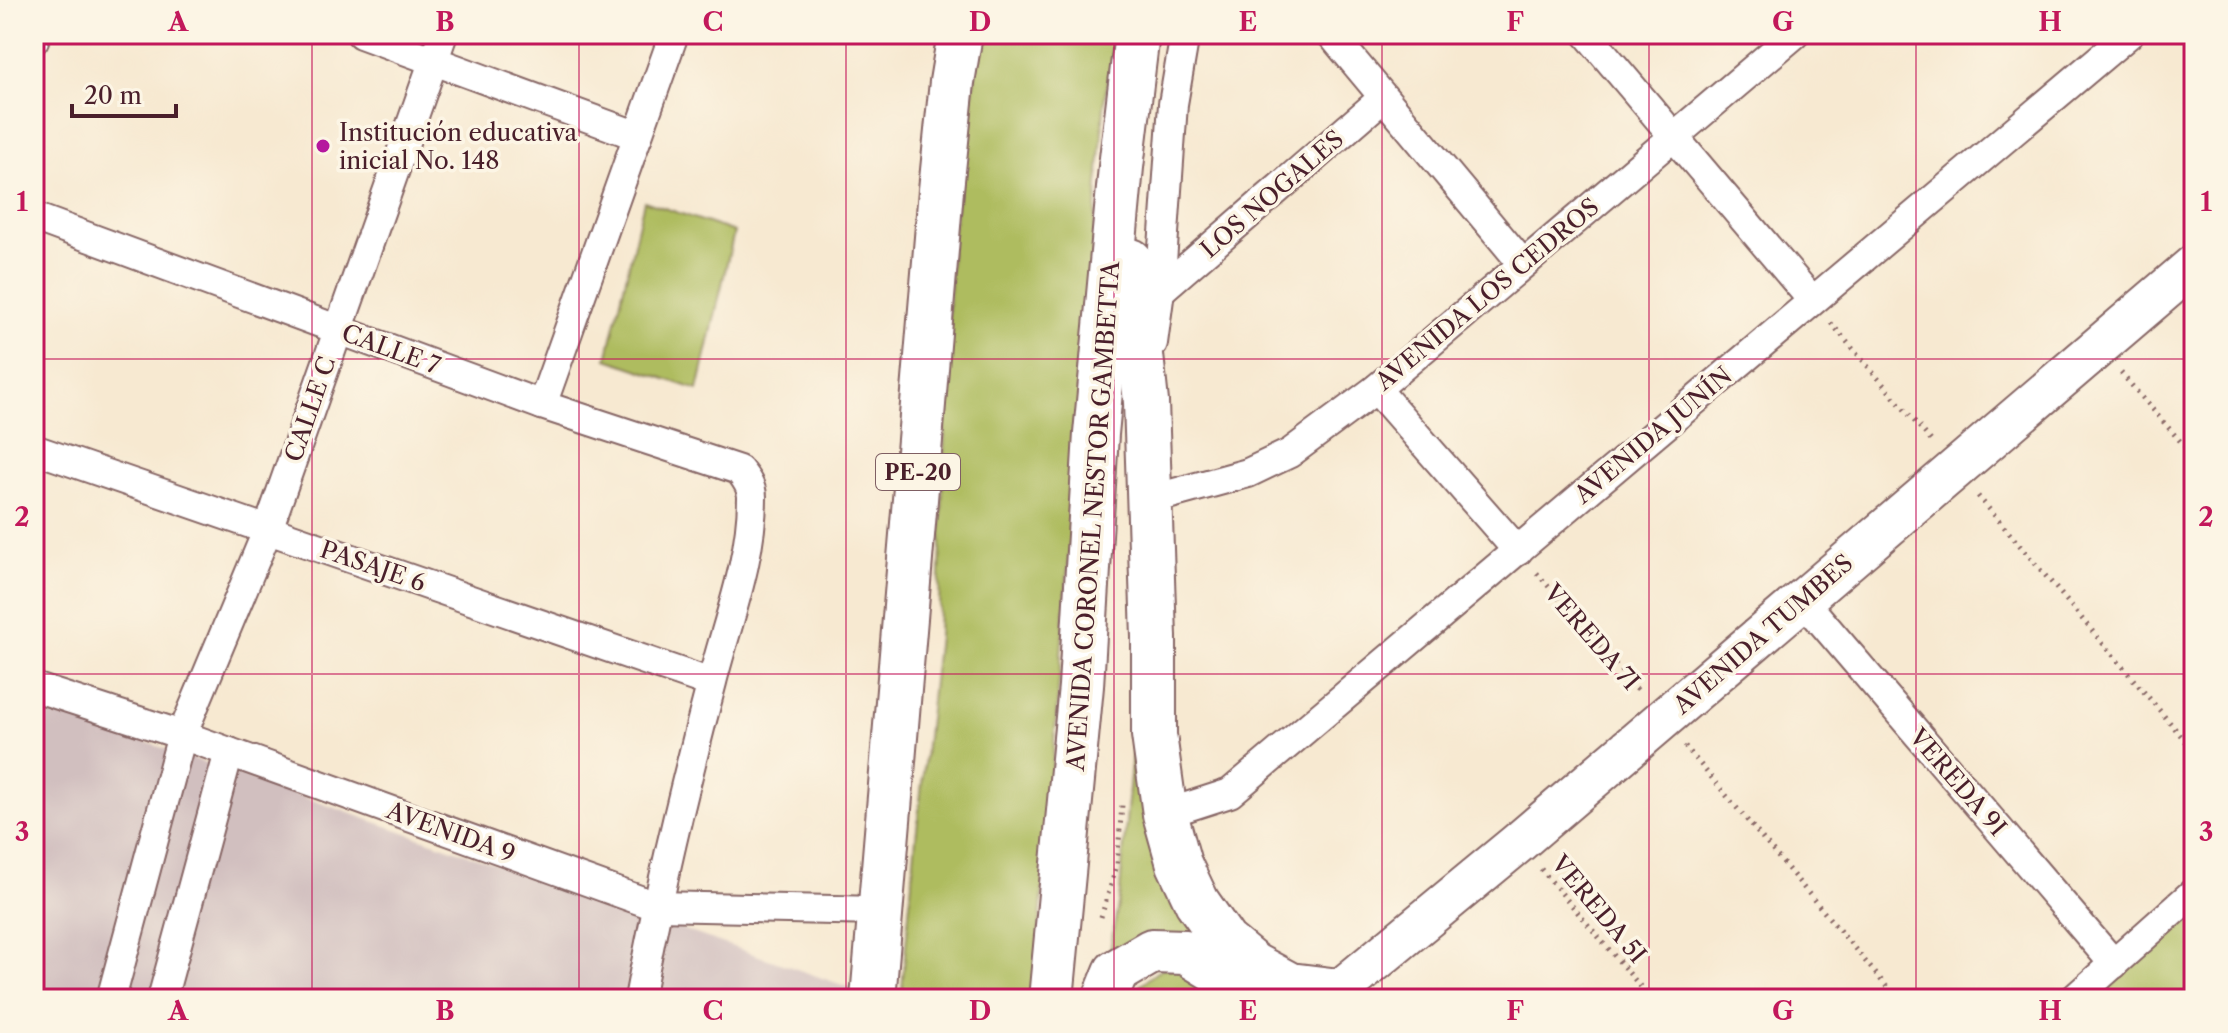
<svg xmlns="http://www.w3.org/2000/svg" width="2228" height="1033" font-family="'Libre Caslon Text',serif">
  <rect width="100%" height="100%" fill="#fcf5e5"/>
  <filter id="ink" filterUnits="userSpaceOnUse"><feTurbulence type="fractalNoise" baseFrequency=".0125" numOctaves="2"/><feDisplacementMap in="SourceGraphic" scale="16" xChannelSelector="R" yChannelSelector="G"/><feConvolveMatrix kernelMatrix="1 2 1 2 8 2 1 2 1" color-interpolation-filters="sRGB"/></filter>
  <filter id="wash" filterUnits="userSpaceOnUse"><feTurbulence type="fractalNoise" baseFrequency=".006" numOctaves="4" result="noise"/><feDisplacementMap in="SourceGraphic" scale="32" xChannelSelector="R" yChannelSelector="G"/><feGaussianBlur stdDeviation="1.8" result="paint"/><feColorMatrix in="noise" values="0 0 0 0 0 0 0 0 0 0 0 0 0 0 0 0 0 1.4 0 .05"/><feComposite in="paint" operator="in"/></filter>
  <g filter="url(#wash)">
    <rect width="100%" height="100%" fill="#f7e9d1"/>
    <polygon fill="#d1bfbf" points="34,703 868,994 868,999 34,999"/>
    <g fill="#aebc5e" stroke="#7c6e44" stroke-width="2">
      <polygon points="981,34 1117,34 1105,95 1034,999 901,999 916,838 938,636 951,245"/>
      <polygon points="644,201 734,232 698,390 607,359"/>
      <polygon points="1138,682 1212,941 1108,962 1120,892"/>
      <polygon points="2194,912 2194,999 2090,999"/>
      <polygon points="1162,968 1190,970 1216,999 1136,999 1140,985"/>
    </g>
  </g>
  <g filter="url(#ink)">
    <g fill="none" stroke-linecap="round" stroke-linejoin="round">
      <defs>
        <g id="street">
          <polyline points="361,34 638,136"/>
          <polyline points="1331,34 1522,263"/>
          <polyline points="1587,34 1812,300"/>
          <polyline points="34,40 36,34"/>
          <path d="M34,217L542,405L739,470C745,478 752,486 752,497C752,560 727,622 712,682C684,787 659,892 639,999"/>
          <polyline points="1160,291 1383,98"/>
          <polyline points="1153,343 1160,291 1173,104 1185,34"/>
          <polyline points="1376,389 1518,551"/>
          <polyline points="542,405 674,34"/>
          <polyline points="34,449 711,683"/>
          <polyline points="1149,500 1248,473 1290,453 1376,389 1795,34"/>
          <polyline points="1803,600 2114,964"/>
          <polyline points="34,687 182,735 656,906 880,911"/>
          <polyline points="1165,814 1230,793 2129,34"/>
          <polyline points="111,999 182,735 268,529 443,34"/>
          <polyline points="162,999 229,752"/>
          <polyline points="2074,999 2194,892"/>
        </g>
        <polyline id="secondary" points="1329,999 1518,843 2194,265"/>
        <g id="highway">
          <polyline points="1131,261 1146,402 1154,637 1154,735 1165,814 1179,864 1197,902 1225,942 1253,965 1290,985 1339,991"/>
          <polyline points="873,999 941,190 952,82 960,34"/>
          <polyline points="1051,999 1081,686 1096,434 1121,167 1137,34"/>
          <polyline points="1105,999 1116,972 1152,951 1186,952 1217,971 1236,998"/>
        </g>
      </defs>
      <use href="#street" stroke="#876665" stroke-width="32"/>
      <use href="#secondary" stroke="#876665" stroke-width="44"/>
      <use href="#highway" stroke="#876665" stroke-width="48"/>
      <g stroke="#876665" stroke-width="5" stroke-dasharray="2 6" stroke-linecap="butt">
        <polyline points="1831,323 1933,443"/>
        <polyline points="2121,373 2194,457"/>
        <polyline points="1978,496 2194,751"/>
        <polyline points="1537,573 1640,693"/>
        <polyline points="1685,746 1897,999"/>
        <polyline points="1541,869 1651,999"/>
        <polyline points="1101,917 1117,865 1122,805"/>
      </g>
      <use href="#street" stroke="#fff" stroke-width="28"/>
      <use href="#secondary" stroke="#fff" stroke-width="40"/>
      <use href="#highway" stroke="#fff" stroke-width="44"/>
    </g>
  </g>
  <path fill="none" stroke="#c2185b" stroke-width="2" stroke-opacity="0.55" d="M312,34V999M579,34V999M846,34V999M1114,34V999M1382,34V999M1649,34V999M1916,34V999M34,359H2194M34,674H2194"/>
  <circle fill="#b5179e" stroke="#fcf5e5" stroke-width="3" cx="323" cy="146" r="8"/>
  <g text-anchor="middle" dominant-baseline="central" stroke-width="7" stroke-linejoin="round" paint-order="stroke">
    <rect fill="#fcf5e5" stroke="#7f5f63" stroke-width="2" x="876" y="454" width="84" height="36" rx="6"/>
    <g font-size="22" font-weight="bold" fill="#4a1f2b">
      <text x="918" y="472">PE-20</text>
    </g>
    <g font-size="24" fill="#4a1f2b" stroke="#fcf5e5" text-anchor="start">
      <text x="339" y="132">Institución educativa<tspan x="339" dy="28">inicial No. 148</tspan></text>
    </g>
    <g font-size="24" fill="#4a1f2b" stroke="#fcf5e5">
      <text transform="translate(1272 194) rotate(-41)">LOS NOGALES</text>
      <text transform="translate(1487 294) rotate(-40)">AVENIDA LOS CEDROS</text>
      <text transform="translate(391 349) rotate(20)">CALLE 7</text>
      <text transform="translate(310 409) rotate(-71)">CALLE C</text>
      <text transform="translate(1653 435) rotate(-40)">AVENIDA JUNÍN</text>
      <text transform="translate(1093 516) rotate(-86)">AVENIDA CORONEL NESTOR GAMBETTA</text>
      <text transform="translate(373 566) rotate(19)">PASAJE 6</text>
      <text transform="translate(1763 634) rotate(-41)">AVENIDA TUMBES</text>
      <text transform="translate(1592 637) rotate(49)">VEREDA 7I</text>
      <text transform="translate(1958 782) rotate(49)">VEREDA 9I</text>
      <text transform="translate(451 832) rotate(20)">AVENIDA 9</text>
      <text transform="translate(1599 909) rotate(50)">VEREDA 5I</text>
    </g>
  </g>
  <rect width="2228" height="1033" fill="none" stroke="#fcf5e5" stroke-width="88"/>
  <path d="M72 104v12h104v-12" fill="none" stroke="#4a1f2b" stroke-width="4"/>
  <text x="84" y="104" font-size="24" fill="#4a1f2b" stroke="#fcf5e5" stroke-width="6" paint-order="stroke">20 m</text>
  <rect x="44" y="44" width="2140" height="945" fill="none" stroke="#c2185b" stroke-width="3"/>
  <g font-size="26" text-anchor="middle" font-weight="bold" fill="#c2185b">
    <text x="178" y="31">A</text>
    <text x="445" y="31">B</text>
    <text x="713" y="31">C</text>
    <text x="980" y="31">D</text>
    <text x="1248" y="31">E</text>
    <text x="1515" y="31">F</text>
    <text x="1783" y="31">G</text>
    <text x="2050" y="31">H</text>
    <text x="22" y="211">1</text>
    <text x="2206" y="211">1</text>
    <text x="22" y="526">2</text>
    <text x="2206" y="526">2</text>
    <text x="22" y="841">3</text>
    <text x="2206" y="841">3</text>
    <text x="178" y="1020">A</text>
    <text x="445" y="1020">B</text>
    <text x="713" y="1020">C</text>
    <text x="980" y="1020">D</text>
    <text x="1248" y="1020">E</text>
    <text x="1515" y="1020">F</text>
    <text x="1783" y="1020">G</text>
    <text x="2050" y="1020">H</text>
  </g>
</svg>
